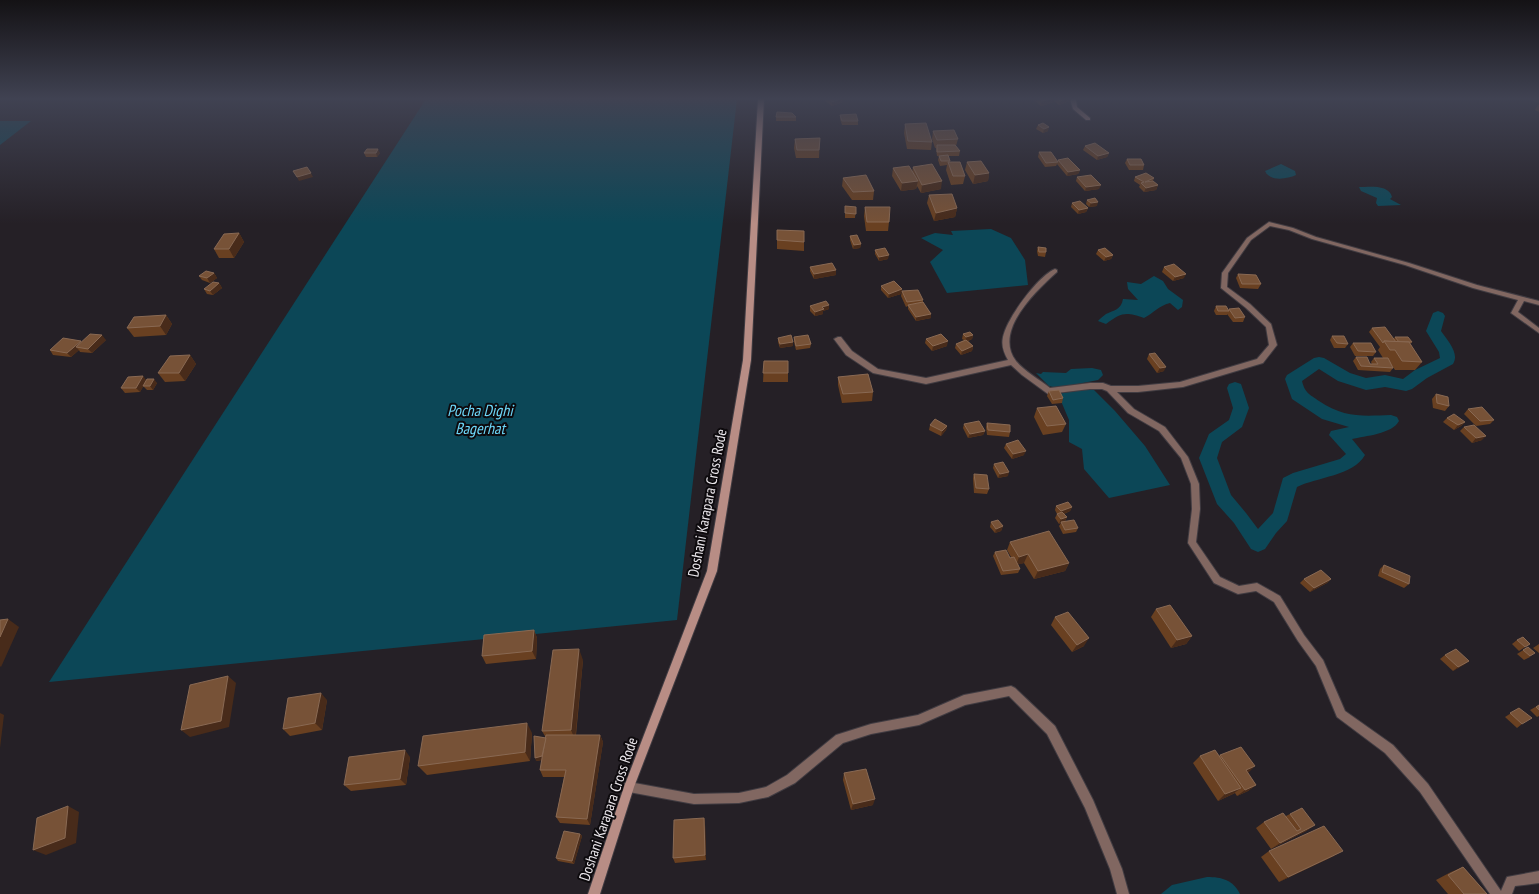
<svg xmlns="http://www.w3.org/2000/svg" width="1539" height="894" font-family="'PT Sans Narrow',sans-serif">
  <rect width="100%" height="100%" fill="#252026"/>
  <g fill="#0c4757">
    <polygon points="426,99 737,99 677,620 49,682"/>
    <polygon points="0,121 31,121 0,145"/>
    <path d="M1281,164L1295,171L1296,175C1287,179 1270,182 1265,171Z"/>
    <path d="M1359,187C1369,187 1389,184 1392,197L1390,199L1401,205L1378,206L1376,203L1377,198L1361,191Z"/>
    <polygon points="991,229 1011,238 1025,260 1028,285 947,293 930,262 943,250 921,238 935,233 953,235 951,231"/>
    <path d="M1154,276L1163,281L1168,289L1183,300L1182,307L1178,310L1170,303C1158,306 1154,313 1144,318C1126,312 1122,312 1106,324L1098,321C1100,319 1103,316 1106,314C1114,310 1121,310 1123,299L1138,300L1128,289L1127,282L1141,284Z"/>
    <polygon points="1092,368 1101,370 1103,375 1098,380 1057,388 1049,386 1036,373 1041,374 1043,372 1066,373 1071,369"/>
    <polygon points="1092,388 1115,411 1145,446 1170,485 1109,498 1084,469 1082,449 1069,442 1069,420 1058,394"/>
    <path d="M1207,877C1222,877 1233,880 1240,894H1161L1172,885Z"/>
  </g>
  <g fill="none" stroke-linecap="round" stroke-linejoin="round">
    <path fill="#0c4757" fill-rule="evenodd" d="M1438,311L1443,313L1445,316L1441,331C1447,340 1460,353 1453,364L1427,378L1412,389L1406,391L1385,387L1366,390L1338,381L1319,369L1302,381C1305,393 1309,394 1319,401C1345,418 1361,416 1391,415L1397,417L1399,421C1392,434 1365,436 1352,439L1365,455C1353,476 1317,477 1297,487L1287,521L1276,533L1265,549L1258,552L1251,549L1234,523L1217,504L1199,458L1209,434L1229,420L1233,408L1227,388L1229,384L1235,382L1241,384L1249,408L1242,427L1222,442L1217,458L1231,495L1246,513L1258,529L1273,513L1283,478L1293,473L1340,459L1346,454L1329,435L1331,431L1349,427L1322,419L1292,399L1285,379L1287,375L1314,358L1319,357L1324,358L1350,373L1366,378L1385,375L1403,379L1415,370L1440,358L1439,352L1426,331L1433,313Z"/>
    <defs>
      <g id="street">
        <path d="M1269,222L1293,228L1316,237L1409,263L1477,285L1539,301V305L1524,301L1518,312L1539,328V333L1511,313L1518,300L1473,288L1405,265L1312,239L1289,230L1270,226L1251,240L1228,273L1227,287L1250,304L1271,324L1277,345L1263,363L1183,387L1138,392H1117L1134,409L1165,427L1188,457L1199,484L1200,509L1196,542L1220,577L1239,586L1257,583L1280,596L1304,635L1323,660L1345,711L1393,745L1428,784L1501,891L1507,877L1539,871V883L1515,886L1512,894H1490L1420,792L1385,753L1337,717L1316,666L1298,641L1274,602L1256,591L1238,594L1214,583L1188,543L1192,509L1191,484L1181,458L1159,431L1128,413L1107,391L1102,389H1090L1048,394L1022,375L1011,365L926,384L873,373L846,355L834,339L838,337H841L852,351L878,369L926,378L1008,360C1004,353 1001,346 1003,337C1007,318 1038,276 1055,269L1057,270V272C1036,291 993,331 1016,361C1025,372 1039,379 1050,388L1090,383H1103L1111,386H1138L1180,382L1257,359L1269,345L1266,327L1246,308L1221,288L1222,273L1247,238Z"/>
        <polygon points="1011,686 1015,688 1055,726 1093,800 1122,869 1129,894 1117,894 1110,869 1085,808 1047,734 1009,696 965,705 919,725 871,734 843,743 795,783 768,797 739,803 694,804 629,792 625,791 624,787 625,783 629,782 694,794 739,793 766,787 787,775 836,735 871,724 918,715 964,695"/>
      </g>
      <g id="secondary">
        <polygon points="758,99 764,99 751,360 717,571 634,787 600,894 588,894 624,787 707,571 743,360"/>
        <polygon points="1070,99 1076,99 1077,107 1090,118 1090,120 1086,120 1073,109"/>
      </g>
    </defs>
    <use href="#street" stroke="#413c42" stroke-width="2"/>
    <use href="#secondary" stroke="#413c42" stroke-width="2"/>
    <use href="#street" fill="#816761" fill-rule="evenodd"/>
    <use href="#secondary" fill="#b88d85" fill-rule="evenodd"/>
  </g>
  <g fill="#694021">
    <polygon points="825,99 844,99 843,102 832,106 825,101"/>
    <polygon points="1033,99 1071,99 1070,101 1059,105 1054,101 1054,102 1041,106"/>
    <polygon points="1093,99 1104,99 1095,100"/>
    <polygon points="1531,99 1539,99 1539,103 1531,100"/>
    <polygon points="1538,105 1539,105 1539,112 1535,110"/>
    <polygon points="840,115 858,121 858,125 842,125 840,119"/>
    <rect x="776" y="117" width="20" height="4"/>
    <polygon points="905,124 932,142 931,150 907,149 904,133"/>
    <polygon points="1038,125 1048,131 1043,133 1036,129"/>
    <polygon points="933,131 958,139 956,146 960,151 959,156 948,156 950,162 965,176 963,184 951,185 946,170 947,165 940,166 938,160 939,156 937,156 936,148 935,148 932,139"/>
    <polygon points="820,138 819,158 796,158 794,148 795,139"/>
    <polygon points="1085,146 1109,153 1107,157 1097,160 1083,150"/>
    <polygon points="1039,152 1058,162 1056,166 1045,167 1038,157"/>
    <polygon points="364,153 380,153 377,157 366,157"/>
    <polygon points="1127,159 1144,165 1143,170 1129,170 1125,163"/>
    <polygon points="1058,160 1080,170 1078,174 1067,176 1057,164"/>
    <polygon points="967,162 989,173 988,181 973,184 965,170"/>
    <polygon points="913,167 941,189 921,193 917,186 916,189 901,191 892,176 893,168 912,172"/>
    <polygon points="1077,177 1099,189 1085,191 1076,181"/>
    <polygon points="1135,177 1154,178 1153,181 1158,185 1156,190 1144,192 1139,187 1140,185 1134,181"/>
    <polygon points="843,178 874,191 873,200 852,200 842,186"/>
    <polygon points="929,195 957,208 955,217 934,221 927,203"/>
    <polygon points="1087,200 1097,206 1089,207 1086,204"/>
    <polygon points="1072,203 1088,208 1086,212 1078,214 1071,207"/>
    <polygon points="845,206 856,207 855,218 845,218"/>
    <polygon points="865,207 889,222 888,231 866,231 864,216"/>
    <polygon points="777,230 804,242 804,251 777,249"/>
    <polygon points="239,233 244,242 234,258 219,258 214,249"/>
    <polygon points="850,236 861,244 860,248 853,249 850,240"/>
    <polygon points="1038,247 1046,252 1045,257 1038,256 1037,251"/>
    <polygon points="875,250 888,259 879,261 875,254"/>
    <polygon points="1098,250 1113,255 1111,259 1104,261 1096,254"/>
    <polygon points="810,267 836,270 836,275 814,279 810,271"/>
    <polygon points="1164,267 1184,278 1173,281 1162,272"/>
    <polygon points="214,273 217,278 210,283 202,280 199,276"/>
    <polygon points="1238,274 1261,284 1258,289 1240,288 1236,278"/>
    <polygon points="219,283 222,288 213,295 207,294 204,289"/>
    <polygon points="881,286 902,289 901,294 888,298 881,290"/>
    <polygon points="902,291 923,300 923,302 931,314 931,318 916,321 908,309 908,306 906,307 901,296"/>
    <polygon points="810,306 829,309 823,311 823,314 815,316 810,311"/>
    <polygon points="1216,306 1229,310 1229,309 1245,317 1243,322 1233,322 1227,314 1227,315 1216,315 1214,311"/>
    <polygon points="166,315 172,324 166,335 134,337 127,328"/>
    <polygon points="1372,328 1394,339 1395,337 1412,342 1410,344 1422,362 1415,370 1395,370 1390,363 1393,368 1390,372 1358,370 1353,361 1356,357 1370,364 1372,364 1371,362 1374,358 1383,358 1378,350 1380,347 1369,332"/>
    <polygon points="963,334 973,335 972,339 968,341 973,346 972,351 961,355 955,348 956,344 964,340 962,339"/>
    <polygon points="1332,336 1348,344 1345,348 1334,348 1330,340"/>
    <polygon points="794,337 811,344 810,348 796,350 794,342"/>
    <polygon points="778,338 793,342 793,346 780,348 778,342"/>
    <polygon points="926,339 947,346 932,351 925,343"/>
    <polygon points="106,340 92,353 80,352 79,350 71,357 53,355 50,350 82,342"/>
    <polygon points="1353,343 1376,352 1373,356 1355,356 1350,347"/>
    <polygon points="1149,354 1164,371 1157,373 1147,359"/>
    <polygon points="190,355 196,364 185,381 165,382 158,373"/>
    <polygon points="764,361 788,361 788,382 763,382"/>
    <polygon points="838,377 873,392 872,401 842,403 838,385"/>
    <polygon points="146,380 157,383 153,390 147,390 143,386 140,392 125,393 121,388"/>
    <polygon points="1049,391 1063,398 1062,403 1052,404 1047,396"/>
    <polygon points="1436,394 1449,406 1445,411 1433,408 1432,399"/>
    <polygon points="1037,408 1066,424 1062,432 1043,435 1034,417"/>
    <polygon points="1468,409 1494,420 1490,424 1476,426 1464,414"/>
    <polygon points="1447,418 1465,422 1461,426 1454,430 1443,422"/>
    <polygon points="987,423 1010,432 1009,437 987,435 986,427"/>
    <polygon points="964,424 985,431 983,435 968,438 963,428"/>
    <polygon points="930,425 947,426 946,430 941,436 929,430"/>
    <polygon points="1464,427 1482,440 1472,443 1460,431"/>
    <polygon points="1006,444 1024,455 1012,459 1004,448"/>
    <polygon points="994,464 1008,476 998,478 993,468"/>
    <polygon points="974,474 989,489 987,494 974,493 973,478"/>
    <polygon points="1056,506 1072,507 1070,511 1064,514 1067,517 1065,521 1078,528 1076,532 1063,534 1059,526 1061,523 1059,524 1055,518 1057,514 1055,510"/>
    <polygon points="991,522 1003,526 1001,531 995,533 990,527"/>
    <polygon points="1010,542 1069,563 1065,571 1034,579 1024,563 1018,564 1020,569 1018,573 1001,575 993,556 995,552 1010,558 1011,557 1007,550"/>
    <polygon points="1384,565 1409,584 1404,588 1378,576 1380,569"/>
    <polygon points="1304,579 1331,579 1327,583 1310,592 1300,583"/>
    <polygon points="1156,609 1192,636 1186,644 1171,648 1151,617"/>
    <polygon points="1055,617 1084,646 1072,652 1051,625"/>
    <polygon points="534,630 537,638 536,659 486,664 482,656"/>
    <polygon points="1517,640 1530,644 1519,651 1512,644"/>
    <polygon points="1539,644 1539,653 1533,648"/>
    <polygon points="1528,647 1530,657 1524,660 1517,654"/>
    <polygon points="1445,655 1469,661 1453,671 1440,659"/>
    <polygon points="583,660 576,735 600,735 603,742 590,825 560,823 556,817 564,777 543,777 540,770 542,760 536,761 546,738 542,731"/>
    <polygon points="327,700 322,730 290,736 283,729"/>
    <polygon points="1539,705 1539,716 1537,717 1530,710"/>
    <polygon points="1519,708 1522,724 1517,728 1505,717"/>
    <polygon points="532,733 530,761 427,775 418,766"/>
    <polygon points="1220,755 1247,773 1256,785 1248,791 1237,796 1235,793 1233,794 1218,801 1193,763 1200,756 1219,756"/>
    <polygon points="410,757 406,785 351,791 344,785"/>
    <polygon points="844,773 873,805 851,810 843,780"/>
    <polygon points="1290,814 1315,825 1306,831 1271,849 1256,828 1264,822 1286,816"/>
    <polygon points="704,818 705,823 706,860 675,863 673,858"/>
    <polygon points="580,834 582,836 574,864 558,861 556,858"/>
    <polygon points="1269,851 1334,856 1279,882 1261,857"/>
    <polygon points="1463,867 1487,894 1448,894 1436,880 1451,872"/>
  </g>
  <g fill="#482b1a">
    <polygon points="840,99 844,99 843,102 832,106 832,102"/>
    <polygon points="1051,99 1054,99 1054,102 1041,106 1042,101"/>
    <polygon points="1065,99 1071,99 1070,101 1059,105 1060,101"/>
    <polygon points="1049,127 1048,131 1043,133 1044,129"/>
    <polygon points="378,149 380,153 377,157 376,153"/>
    <polygon points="1109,153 1107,157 1097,160 1098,156"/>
    <polygon points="1080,170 1078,174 1067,176 1068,172"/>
    <polygon points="311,173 313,177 299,181 297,177"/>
    <polygon points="989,173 988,181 973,184 975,175"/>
    <polygon points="918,181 916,189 901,191 902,183"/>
    <polygon points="942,181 941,189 921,193 922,185"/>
    <polygon points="1101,185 1099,189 1085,191 1086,187"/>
    <polygon points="1158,185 1156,190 1144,192 1146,188"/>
    <polygon points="1098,202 1097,206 1089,207 1091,203"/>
    <polygon points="957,208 955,217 934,221 936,213"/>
    <polygon points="1088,208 1086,212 1078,214 1079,210"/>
    <polygon points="239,233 244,242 234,258 229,249"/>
    <polygon points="861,244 860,248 853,249 854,245"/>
    <polygon points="889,255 888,259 879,261 879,257"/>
    <polygon points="1113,255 1111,259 1104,261 1106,257"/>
    <polygon points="836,270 836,275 814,279 814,274"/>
    <polygon points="214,273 217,278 210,283 207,278"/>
    <polygon points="1186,274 1184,278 1173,281 1175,277"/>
    <polygon points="219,283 222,288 213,295 210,291"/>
    <polygon points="902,289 901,294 888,298 889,294"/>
    <polygon points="829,305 829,309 823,311 823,314 815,316 815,312 822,307"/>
    <polygon points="931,314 931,318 916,321 916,317"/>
    <polygon points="166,315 172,324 166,335 160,326"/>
    <polygon points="102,335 106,340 92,353 88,349"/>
    <polygon points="973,335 972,339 965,342 966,337"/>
    <polygon points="81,341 84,345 76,347 79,350 71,357 67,353"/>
    <polygon points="948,341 947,346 932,351 933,346"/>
    <polygon points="793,342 793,346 780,348 780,344"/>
    <polygon points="973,346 972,351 961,355 962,351"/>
    <polygon points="190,355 196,364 185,381 179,373"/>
    <polygon points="1166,367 1164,371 1157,373 1160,368"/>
    <polygon points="143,376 147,381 140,392 136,388"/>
    <polygon points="154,379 157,383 153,390 150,386"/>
    <polygon points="1465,422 1461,426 1454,430 1458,425"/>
    <polygon points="947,426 946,430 941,436 942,431"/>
    <polygon points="985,431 983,435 968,438 970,434"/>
    <polygon points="1486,436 1482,440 1472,443 1476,438"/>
    <polygon points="1026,451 1024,455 1012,459 1013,454"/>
    <polygon points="1009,472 1008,476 998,478 1000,474"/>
    <polygon points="1072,507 1070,511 1059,516 1061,511"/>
    <polygon points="1067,517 1065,521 1061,522 1061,523 1059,524 1061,519"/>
    <polygon points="1003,526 1001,531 995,533 996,529"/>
    <polygon points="1028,554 1024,563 1016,565 1019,557"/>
    <polygon points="1069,563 1065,571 1034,579 1038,571"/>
    <polygon points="1331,579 1327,583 1310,592 1314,588"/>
    <polygon points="8,619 19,627 1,667 0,666 0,637"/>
    <polygon points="534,630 537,638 536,659 532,651"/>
    <polygon points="1192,636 1186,644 1171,648 1177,640"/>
    <polygon points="1089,638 1084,646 1072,652 1077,645"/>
    <polygon points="579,649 583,660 575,740 571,730"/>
    <polygon points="1469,661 1464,665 1453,671 1458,667"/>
    <polygon points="228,676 236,683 229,727 190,737 181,730"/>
    <polygon points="321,693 327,700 322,730 315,723"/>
    <polygon points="0,713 4,715 0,748"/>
    <polygon points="527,723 532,733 530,761 525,752"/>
    <polygon points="600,735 603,742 590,825 587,819"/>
    <polygon points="405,750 410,757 406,785 400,779"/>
    <polygon points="545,756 547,759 536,761 535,758"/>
    <polygon points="1255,766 1248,773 1238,777 1246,770"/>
    <polygon points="1256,785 1248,791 1237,796 1245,790"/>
    <polygon points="1241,788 1233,794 1218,801 1225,794"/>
    <polygon points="875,799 873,805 851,810 853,804"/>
    <polygon points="68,806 79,812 76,843 46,855 33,850"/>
    <polygon points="704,818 705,823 706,860 705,855"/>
    <polygon points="1315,825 1306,831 1271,849 1280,843"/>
    <polygon points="580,834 582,836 574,864 572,861"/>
    <polygon points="1343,851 1334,856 1279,882 1288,877"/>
  </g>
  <g fill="#775237" stroke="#896953">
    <polygon points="829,99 840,99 832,102"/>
    <polygon points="1039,99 1051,99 1042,101"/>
    <polygon points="1058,99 1065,99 1060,101"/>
    <polygon points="777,112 792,113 796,117 776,117"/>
    <polygon points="856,114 858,121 842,121 840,115"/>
    <polygon points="926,123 932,142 908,141 905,124"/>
    <polygon points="1043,123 1049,127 1044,129 1038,125"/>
    <polygon points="954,130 958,139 937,140 933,131"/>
    <polygon points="820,138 819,150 797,150 795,139"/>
    <polygon points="1095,143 1109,153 1098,156 1085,146"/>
    <polygon points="937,145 955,145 960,151 937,152"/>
    <polygon points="367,149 378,149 376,153 364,153"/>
    <polygon points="1039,152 1051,152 1058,162 1046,163"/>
    <polygon points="948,155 950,161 941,161 939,156"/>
    <polygon points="1068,158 1080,170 1068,172 1058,160"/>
    <polygon points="1127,159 1141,159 1144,165 1130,165"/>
    <polygon points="981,161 989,173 975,175 967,162"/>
    <polygon points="948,162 960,162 965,176 953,176"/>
    <polygon points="932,164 942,181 922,185 913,167"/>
    <polygon points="909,166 918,181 902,183 893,168"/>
    <polygon points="307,167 311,173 297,177 293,171"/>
    <polygon points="1146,173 1154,178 1145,182 1153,181 1158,185 1146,188 1141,183 1144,182 1135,177"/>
    <polygon points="866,175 874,191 853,192 843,178"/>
    <polygon points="1091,175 1101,185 1086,187 1077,177"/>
    <polygon points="952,194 957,208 936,213 929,195"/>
    <polygon points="1095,198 1098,202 1091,203 1087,200"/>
    <polygon points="1080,201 1088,208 1079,210 1072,203"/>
    <polygon points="845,206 856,207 856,214 845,213"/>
    <polygon points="865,207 890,207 889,222 867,222"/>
    <polygon points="777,230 804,231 804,242 777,240"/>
    <polygon points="239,233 229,249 214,249 224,234"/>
    <polygon points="857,235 861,244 854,245 850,236"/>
    <polygon points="1038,247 1046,248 1046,252 1039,252"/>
    <polygon points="885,248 889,255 879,257 875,250"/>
    <polygon points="1105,248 1113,255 1106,257 1098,250"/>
    <polygon points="832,263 836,270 814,274 810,267"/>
    <polygon points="1174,264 1186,274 1175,277 1164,267"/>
    <polygon points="206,271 214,273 207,278 199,276"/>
    <polygon points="1238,274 1256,275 1261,284 1242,284"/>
    <polygon points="894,281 902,289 889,294 881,286"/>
    <polygon points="213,282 219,283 210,291 204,289"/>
    <polygon points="918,290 923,300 907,302 902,291"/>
    <polygon points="826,301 829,305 822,307 824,309 815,312 810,306"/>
    <polygon points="923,302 931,314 916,317 908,305"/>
    <polygon points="1216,306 1226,306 1229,311 1218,311"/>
    <polygon points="1239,308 1245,317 1235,318 1229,309"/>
    <polygon points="166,315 160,326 127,328 134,317"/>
    <polygon points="1385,327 1396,342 1384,341 1383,343 1372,328"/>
    <polygon points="970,332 973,335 966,337 963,334"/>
    <polygon points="90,334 102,335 88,349 76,347"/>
    <polygon points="941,334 948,341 933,346 926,339"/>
    <polygon points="791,335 793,342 780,344 778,338"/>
    <polygon points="808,335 811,344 796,346 794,337"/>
    <polygon points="1332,336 1344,336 1348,344 1337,343"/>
    <polygon points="1395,337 1408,337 1412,342 1399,342"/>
    <polygon points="63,338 81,341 67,353 50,350"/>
    <polygon points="966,340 973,346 962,351 956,344"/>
    <polygon points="1384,341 1409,342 1422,362 1402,361 1395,350 1390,350"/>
    <polygon points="1353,343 1371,343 1376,352 1358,351"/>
    <polygon points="1155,353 1166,367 1160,368 1149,354"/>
    <polygon points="190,355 179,373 158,373 170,356"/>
    <polygon points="1356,357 1367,357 1370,364 1378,364 1374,358 1388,358 1393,368 1361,366"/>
    <polygon points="764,361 788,361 788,373 763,373"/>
    <polygon points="868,374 873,392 843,394 838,377"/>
    <polygon points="143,376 136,388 121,388 128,377"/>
    <polygon points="147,379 154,379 150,386 143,386"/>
    <polygon points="1059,390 1063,398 1053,400 1049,391"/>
    <polygon points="1436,394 1448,397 1449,406 1437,403"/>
    <polygon points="1056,406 1066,424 1047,426 1037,408"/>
    <polygon points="1482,407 1494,420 1480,421 1468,409"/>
    <polygon points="1454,414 1465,422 1458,425 1447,418"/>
    <polygon points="935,419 947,426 942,431 930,425"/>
    <polygon points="979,421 985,431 970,434 964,424"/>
    <polygon points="987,423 1010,425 1010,432 988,430"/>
    <polygon points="1474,425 1486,436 1476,438 1464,427"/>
    <polygon points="1018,440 1026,451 1013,454 1006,444"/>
    <polygon points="1003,462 1009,472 1000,474 994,464"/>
    <polygon points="974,474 987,475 989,489 976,488"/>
    <polygon points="1068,502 1072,507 1061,511 1056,506"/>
    <polygon points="1062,512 1067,517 1061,519 1057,514"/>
    <polygon points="998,520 1003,526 996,529 991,522"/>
    <polygon points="1074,520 1078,528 1065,530 1061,522"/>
    <polygon points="1049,531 1069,563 1038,571 1028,554 1019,557 1010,542"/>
    <polygon points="1006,550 1010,558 1014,557 1020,569 1003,571 995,552"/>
    <polygon points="1384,565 1410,576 1409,584 1382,572"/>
    <polygon points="1321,570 1331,579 1314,588 1304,579"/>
    <polygon points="1170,605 1192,636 1177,640 1156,609"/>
    <polygon points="1068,612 1089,638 1077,645 1055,617"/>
    <polygon points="8,619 0,637 0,620"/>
    <polygon points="534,630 532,651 482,656 484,635"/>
    <polygon points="1523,637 1530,644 1525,647 1517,640"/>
    <polygon points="1528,647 1535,653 1530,656 1523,650"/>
    <polygon points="579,649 571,730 542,731 553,650"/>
    <polygon points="1456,649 1469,661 1458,667 1445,655"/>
    <polygon points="228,676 221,721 181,730 190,685"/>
    <polygon points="321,693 315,723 283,729 288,698"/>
    <polygon points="1539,705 1539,710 1536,707"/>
    <polygon points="1519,708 1532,718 1522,724 1510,713"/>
    <polygon points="527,723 525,752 418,766 423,736"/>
    <polygon points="546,735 600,735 587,819 556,817 566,770 540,770"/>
    <polygon points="534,736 546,738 542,756 535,758"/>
    <polygon points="1241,747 1255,766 1246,770 1256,785 1245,790 1220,755"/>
    <polygon points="405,750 400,779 344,785 349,757"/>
    <polygon points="1215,750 1241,788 1225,794 1200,756"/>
    <polygon points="866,769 875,799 853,804 844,773"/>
    <polygon points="68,806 65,838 33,850 37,818"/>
    <polygon points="1302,808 1315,825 1280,843 1264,822 1283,813 1297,831 1301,829 1290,814"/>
    <polygon points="704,818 705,855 673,858 674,820"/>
    <polygon points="1324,826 1343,851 1288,877 1269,851"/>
    <polygon points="564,831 580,834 572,861 556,858"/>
    <polygon points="1463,867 1487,894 1464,894 1448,875"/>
  </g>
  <linearGradient id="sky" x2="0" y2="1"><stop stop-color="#141215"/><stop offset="0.44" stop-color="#404252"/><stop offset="1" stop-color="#404252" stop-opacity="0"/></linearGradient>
  <rect width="1539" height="224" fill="url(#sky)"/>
  <g text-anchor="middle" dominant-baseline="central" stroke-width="4" stroke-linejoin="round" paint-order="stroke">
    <g font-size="15" fill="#ebe7ec" stroke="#0d0a0d">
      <text transform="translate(707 503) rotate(-79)">Doshani Karapara Cross Rode</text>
      <text transform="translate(608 809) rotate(-71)">Doshani Karapara Cross Rode</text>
    </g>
    <g font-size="16" font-style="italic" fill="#6dd7f8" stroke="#0d0a0d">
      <text x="480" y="410">Pocha Dighi<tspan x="480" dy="18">Bagerhat</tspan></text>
    </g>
  </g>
</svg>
